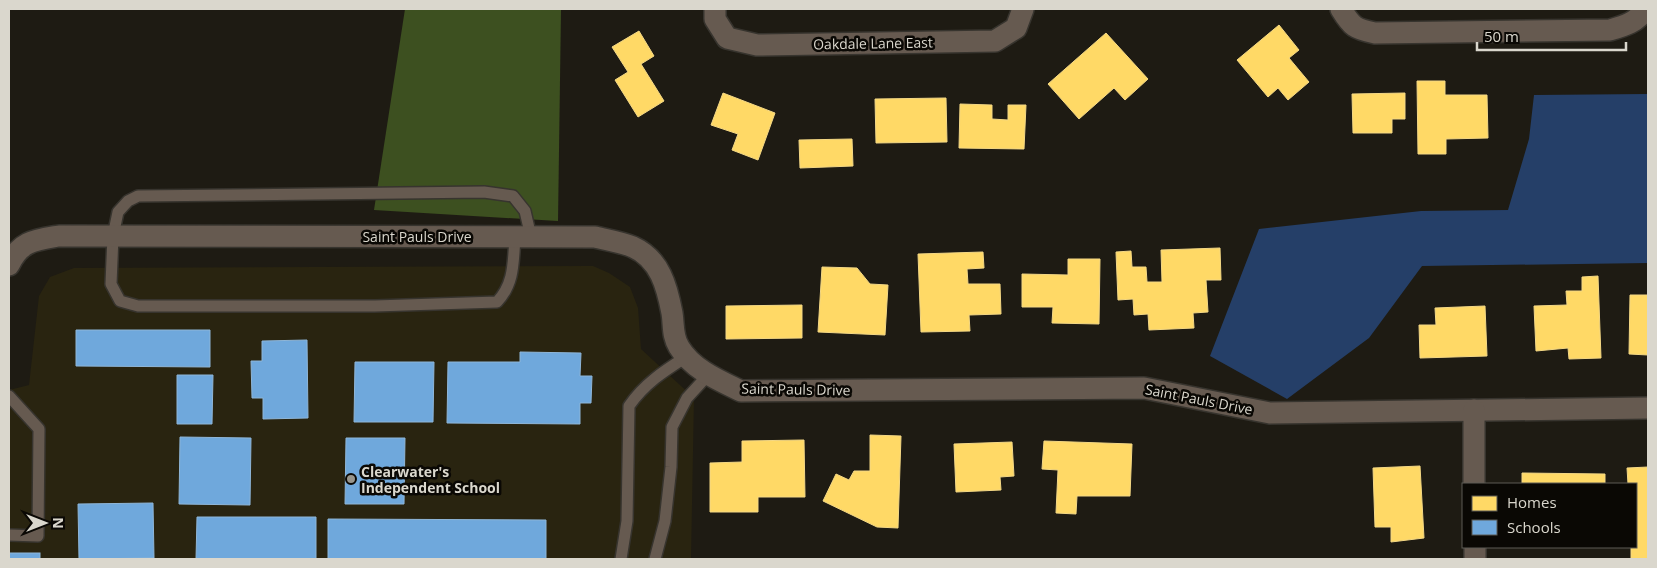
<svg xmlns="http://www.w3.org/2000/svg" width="1657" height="568" font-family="'Open Sans',sans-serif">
  <rect width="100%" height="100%" fill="#1e1b13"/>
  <polygon fill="#292410" points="593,266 609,273 630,287 638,308 641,349 694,398 691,559 9,559 9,390 29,385 39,296 50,277 74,268"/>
  <polygon fill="#3d5020" points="405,9 561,9 558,221 374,210"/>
  <polygon fill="#253f68" points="1648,94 1648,263 1422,266 1369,338 1287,399 1210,356 1259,229 1421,211 1508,210 1529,139 1534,95"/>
  <g fill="#ffd966" stroke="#f4d885">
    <polygon points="1279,25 1299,50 1289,58 1309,82 1288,100 1278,88 1268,97 1237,60"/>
    <polygon points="639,31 654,56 641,64 664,101 638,117 615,80 628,72 612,47"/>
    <polygon points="1106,33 1148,79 1125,100 1114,88 1079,119 1048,84"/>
    <polygon points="1417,81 1445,81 1445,95 1487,95 1488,138 1446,139 1446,154 1418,154"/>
    <polygon points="723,93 775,113 758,160 732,150 738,134 711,125"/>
    <polygon points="1405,93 1405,119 1392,119 1392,133 1353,133 1352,94"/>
    <polygon points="946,98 947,142 876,143 875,99"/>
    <polygon points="960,104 992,105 992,119 1008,120 1008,105 1026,105 1024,149 959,148"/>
    <polygon points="852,139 853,166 800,168 799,140"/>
    <polygon points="1220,248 1221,280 1206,280 1208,312 1193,313 1194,328 1149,330 1148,314 1134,315 1133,299 1118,300 1116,252 1131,251 1132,267 1146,267 1147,282 1162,282 1161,250"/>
    <polygon points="983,252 984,268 967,269 968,284 1000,284 1001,314 969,315 970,331 921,332 918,254"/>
    <polygon points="1068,259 1100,259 1099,324 1052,323 1053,307 1022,307 1022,274 1068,275"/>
    <polygon points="822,267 857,268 870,284 888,285 885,335 818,332"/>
    <polygon points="1598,276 1601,358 1569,359 1568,348 1536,351 1534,306 1567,305 1566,291 1582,291 1582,277"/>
    <polygon points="1630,295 1648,295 1648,355 1629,354"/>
    <polygon points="802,305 802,338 726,339 726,306"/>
    <polygon points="1485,306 1487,356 1420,358 1419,325 1436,325 1435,308"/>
    <polygon points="870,435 901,436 898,528 877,527 823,501 836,474 849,480 854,471 870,471"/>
    <polygon points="804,440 805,497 758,497 758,512 710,512 710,463 742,462 742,441"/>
    <polygon points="1044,441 1132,444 1130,496 1077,496 1076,514 1056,513 1058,470 1042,469"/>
    <polygon points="1012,442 1014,476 1000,477 1001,490 956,492 954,444"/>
    <polygon points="1420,466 1424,538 1391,542 1391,527 1375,527 1373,468"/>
    <polygon points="1648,467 1648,559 1631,559 1631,547 1636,547 1636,484 1628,484 1627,468"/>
    <polygon points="1522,473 1605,474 1605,484 1522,484"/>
  </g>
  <g fill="#6fa8dc" stroke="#8fb6d8">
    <polygon points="76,330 210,330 210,367 76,366"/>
    <polygon points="307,340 308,418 263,419 263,398 252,398 251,361 262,361 262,341"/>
    <polygon points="520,352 581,353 580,376 592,376 591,403 580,403 580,424 447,423 448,362 520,362"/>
    <polygon points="355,362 434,362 433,422 354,422"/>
    <polygon points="177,375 213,375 212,424 177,424"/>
    <polygon points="180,437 251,438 250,505 179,504"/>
    <polygon points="346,438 405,438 404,504 345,504"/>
    <polygon points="153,503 154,558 79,559 78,504"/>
    <polygon points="197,517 316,517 316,559 196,559"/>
    <polygon points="328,519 546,520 546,559 328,559"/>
    <rect x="9" y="553" width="31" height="6"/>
  </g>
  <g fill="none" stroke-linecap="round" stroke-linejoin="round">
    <defs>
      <g id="service">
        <path d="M515,237C513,261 515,283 497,302L375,306H138L120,301L111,284L113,236L118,212L128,201L138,196L484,192L513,196L525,211L531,237"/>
        <polyline points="9,396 39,429 38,536 9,535"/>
        <path d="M621,559L627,521L629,406C644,384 664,371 686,357"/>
        <polyline points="655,559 665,521 671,467 672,427 687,398 708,375"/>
      </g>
      <g id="minor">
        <polyline points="715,9 715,19 727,38 757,45 995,41 1016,28 1023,9"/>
        <path d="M1341,9C1352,27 1355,29 1375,33L1610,30C1624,26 1638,22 1645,9"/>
        <path d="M9,265C20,241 35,240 59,236L595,237C607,240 621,242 633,247C660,259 667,287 672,313C674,325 672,336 679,347C692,369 718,380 741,391L1144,388L1270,413L1648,408"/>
        <polyline points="1474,410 1474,484"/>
        <polyline points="1475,547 1475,559"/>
      </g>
    </defs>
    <use href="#service" stroke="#37342e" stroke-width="14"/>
    <use href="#minor" stroke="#37342e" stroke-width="24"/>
    <use href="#service" stroke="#665a50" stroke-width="11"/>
    <use href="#minor" stroke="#665a50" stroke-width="21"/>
  </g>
  <circle fill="#98958c" stroke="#0a0804" stroke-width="2" cx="351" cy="479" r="5"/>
  <g text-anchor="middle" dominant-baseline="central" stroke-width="5" stroke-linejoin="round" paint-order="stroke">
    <g font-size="14" fill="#dad7cd" stroke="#0a0804">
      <text transform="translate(873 43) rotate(-1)">Oakdale Lane East</text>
      <text x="417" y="236">Saint Pauls Drive</text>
      <text transform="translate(796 389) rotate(1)">Saint Pauls Drive</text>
      <text transform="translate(1199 399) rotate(11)">Saint Pauls Drive</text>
    </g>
    <g font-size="14" font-weight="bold" fill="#dad7cd" stroke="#0a0804" text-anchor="start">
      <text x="361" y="471">Clearwater's<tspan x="361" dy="16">Independent School</tspan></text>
    </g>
  </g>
  <rect width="1657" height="568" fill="none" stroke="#dad7cd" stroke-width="20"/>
  <rect x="1462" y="483" width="175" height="65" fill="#0a0804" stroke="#5d5b54"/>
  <rect x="1472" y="496" width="25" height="15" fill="#ffd966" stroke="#5d5b54"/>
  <text x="1507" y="508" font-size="15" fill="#dad7cd">Homes</text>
  <rect x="1472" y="520" width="25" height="15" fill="#6fa8dc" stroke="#5d5b54"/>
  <text x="1507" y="533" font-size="15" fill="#dad7cd">Schools</text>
  <g transform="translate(45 523) rotate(90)" stroke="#0a0804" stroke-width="4" paint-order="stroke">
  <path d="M0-4L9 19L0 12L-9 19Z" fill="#dad7cd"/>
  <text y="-8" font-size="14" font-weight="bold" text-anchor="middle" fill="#dad7cd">N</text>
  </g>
  <path d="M1477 42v8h149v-8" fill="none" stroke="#dad7cd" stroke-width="2.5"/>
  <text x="1484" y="42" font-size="15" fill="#dad7cd" stroke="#0a0804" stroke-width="4" paint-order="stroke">50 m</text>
</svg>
